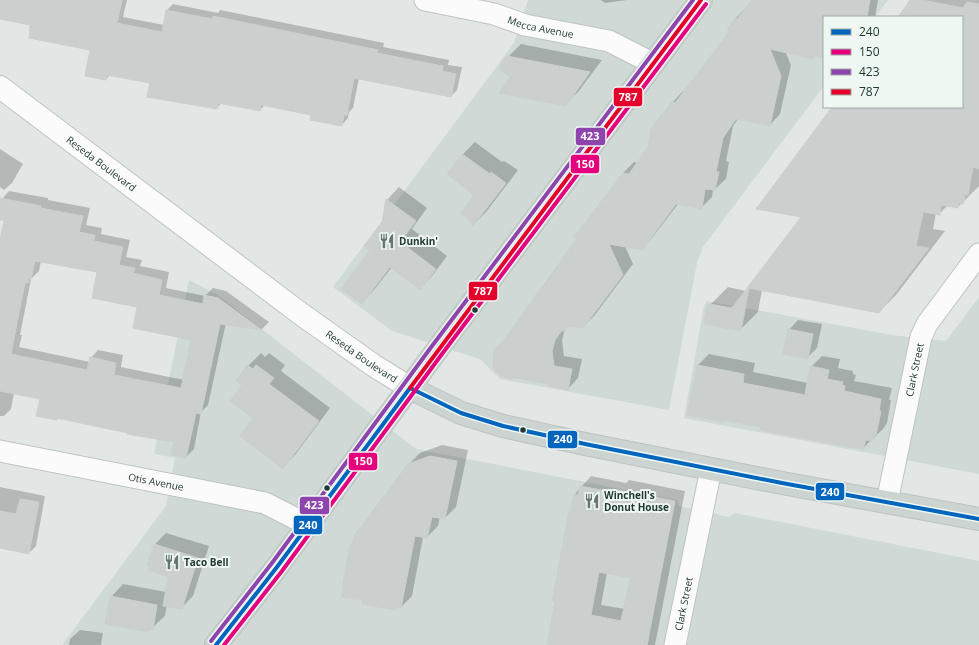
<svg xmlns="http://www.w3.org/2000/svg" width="979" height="645" font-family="'Open Sans',sans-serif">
  <rect width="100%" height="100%" fill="#e2e7e5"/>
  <g fill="#cfd9d5">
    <polygon points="528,0 888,0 875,17 824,17 824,86 703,247 697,263 669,410 500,379 480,359 392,331 333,287 514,43"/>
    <polygon points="189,280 218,295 416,449 677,500 679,506 729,517 735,513 979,561 979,645 62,645 166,506 175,458 154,454"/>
    <polygon points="979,297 979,474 684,418 704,306 707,301 892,335 946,341"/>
  </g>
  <g fill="#0003" fill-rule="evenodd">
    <polygon points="0,0 127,0 123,17 164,25 167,10 173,4 218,13 220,10 384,43 383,47 449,60 448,65 462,67 457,90 451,96 359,78 353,108 349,112 348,118 342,125 312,114 265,105 260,110 222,103 216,108 151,82 111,74 106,79 92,49 32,24 0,18"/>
    <polygon points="601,0 627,0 605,3"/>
    <polygon points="753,0 878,0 875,17 824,17 824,57 785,51 791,65 780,114 770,125 738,119 733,126 726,161 729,162 726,179 715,189 713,189 712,197 701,208 678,204 652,238 641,249 625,246 633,264 594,316 583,327 570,325 565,328 562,340 564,356 582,359 578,378 568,389 549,384 506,339 623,173 634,162 638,163 649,148 652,129 663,114 673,102 683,91 684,92 731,31 728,29 736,18"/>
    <polygon points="912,0 979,0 979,186 958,207 948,205 939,214 936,213 933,229 945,231 896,295 879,312 762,290 758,312 740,330 710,305 728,287 746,291 803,217 833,107 962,107 962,17 899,17"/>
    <polygon points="521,44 602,60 578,92 565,104 512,77 508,57"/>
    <polygon points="475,142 502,162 504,161 518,170 486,212 473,225 475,194 448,174 463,154"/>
    <polygon points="0,149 23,164 12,183 4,190 0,187"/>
    <polygon points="399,187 427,208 412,229 447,256 432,276 420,288 392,267 374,290 362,303 371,250 382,222 387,200"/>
    <path d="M9,191L48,198V200L90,208L86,225L102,228L101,234L130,240L126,257L142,260L140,266L169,272L166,288L205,296L213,288L226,291L269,322L262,329L226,323L208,405L201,412L194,449L186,457L175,441L58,417L56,419L41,399L14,393L11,409L4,416H0V246L5,219H0V207L2,199ZM41,261L98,271L138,306L192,339L184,380L121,367L123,355L98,350L91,358L90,362L19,347L22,335H20L31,279L39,271Z"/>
    <polygon points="798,320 822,324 817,348 807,358 789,330"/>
    <polygon points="261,353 265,357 269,353 285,365 281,371 330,408 295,455 283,467 255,418 243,385 248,366"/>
    <polygon points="709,354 755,363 753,372 808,383 811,367 822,356 840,359 838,368 853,371 853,374 856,375 854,381 892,388 889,400 891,400 887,423 883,429 863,448 725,419 723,421 698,365"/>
    <polygon points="442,445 468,450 456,507 445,518 440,517 438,526 427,537 423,537 412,596 401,607 398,606 395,609 351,546 409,464 420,453"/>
    <path d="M591,476L626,483L629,480L685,491L655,645H548L570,513L572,511L575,494ZM607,573L631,577L625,609L601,605Z"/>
    <polygon points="0,487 45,496 36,546 29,553 0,547"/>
    <polygon points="166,533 209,546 193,596 181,608 167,605 165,616 152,628 151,628 148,631 111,597 123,584 166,592 169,576 155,544"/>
    <polygon points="80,630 103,633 101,645 69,645 70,639"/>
  </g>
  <g fill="#cbd0ce" stroke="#cbd0ce" fill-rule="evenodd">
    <polygon points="0,0 122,0 117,23 162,32 166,10 212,19 213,16 378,50 377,53 443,66 442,71 456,74 451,97 354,78 347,115 344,115 342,126 310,120 311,115 261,105 260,111 218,103 217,109 147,97 150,83 107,75 106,80 85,76 90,50 29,38 30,25 0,19"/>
    <polygon points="752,0 870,0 867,17 824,17 824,58 815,56 812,59 770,49 781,76 770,126 736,119 723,138 716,172 719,172 715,190 705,189 702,209 676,204 642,250 609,244 623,275 583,328 570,326 561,332 555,340 552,351 554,366 572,369 568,390 548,386 548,384 515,378 509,379 499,375 495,370 493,366 494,350 505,339 542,286 543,287 551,276 577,238 574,237 623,173 629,174 648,147 651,129 662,113 663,114 672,101 675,103 729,32 727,30 735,18 737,19"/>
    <polygon points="910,0 922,0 963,8 967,2 979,4 979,169 973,167 968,195 965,195 963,204 959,203 958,208 941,205 940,215 923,212 916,246 929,248 879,313 749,288 741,331 704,324 706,310 709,304 732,308 801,217 756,209 832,107 962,107 962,17 898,17"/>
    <polygon points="507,56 590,72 566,106 499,93 510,77 498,68"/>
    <polygon points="462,154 490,174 491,172 506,183 473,226 467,218 461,213 474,195 447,174"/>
    <path d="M0,198L41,206L40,208L83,216L79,232L95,235L94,241L123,247L119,265L135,268L133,273L162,280L159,295L203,304L204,295L218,298L262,330L220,324L201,414L196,413L186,458L171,455L174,442L127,434L128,433L57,418V420L36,416L40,399L0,391V240L4,220H0ZM35,261L97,272L92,298L137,307L133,328L191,340L181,388L114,375L116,363L90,357L87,370L11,354L25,283H28L29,279H31Z"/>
    <polygon points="386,199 416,221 400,242 436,269 420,290 390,267 362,304 341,289 370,250 364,246 382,222"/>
    <polygon points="788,329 813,334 808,359 783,354"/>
    <polygon points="247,365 253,369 256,365 274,378 269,384 319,421 283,469 240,436 253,418 230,401 242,385 236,381"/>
    <polygon points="697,365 744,374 743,383 805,395 810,366 829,370 827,379 843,382 842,385 845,386 844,391 881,399 879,411 881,411 876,435 874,435 874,437 873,437 872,441 866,440 863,449 854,447 854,448 760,430 761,427 723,420 723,422 687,415"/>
    <polygon points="430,456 457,461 445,519 432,517 427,538 415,536 401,608 396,607 395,610 362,604 362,600 342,597 343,592 342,591 345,571 350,545 352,546 354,536 408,464"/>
    <path d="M580,486L617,493V490L675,501L647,645H547L555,601H552L569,512L570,513L574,494L578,495ZM599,572L630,578L621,621L591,615Z"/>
    <polygon points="20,499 39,502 29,554 0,548 0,511 16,514"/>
    <polygon points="154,544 198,558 182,609 163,606 168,577 148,570 150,567 147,566"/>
    <polygon points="110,596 157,605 153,630 149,629 148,632 105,624"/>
  </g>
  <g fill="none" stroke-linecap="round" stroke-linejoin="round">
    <defs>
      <g id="minor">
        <path id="s1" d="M425,0L494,14L525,25L609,41L652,63"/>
        <path id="s2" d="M0,451L265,503L308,525"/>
        <path id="s3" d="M887,502L921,337L927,324L979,254"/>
        <path id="s4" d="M675,645L711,469"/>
      </g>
      <g id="secondary">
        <path id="s5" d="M0,87L301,314L373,365L410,388"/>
      </g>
      <g id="primary">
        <polyline points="410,388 461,413 503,426 585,444 782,483 979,519"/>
        <polyline points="216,645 277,567 437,350 701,0"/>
      </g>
    </defs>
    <use href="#minor" stroke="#bfc4c2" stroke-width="23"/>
    <use href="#secondary" stroke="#bec5c2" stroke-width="24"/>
    <use href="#primary" stroke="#bcc3c1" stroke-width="24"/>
    <use href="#minor" stroke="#fbfbfb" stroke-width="21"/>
    <use href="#secondary" stroke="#fbfbfb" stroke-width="22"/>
    <use href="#primary" stroke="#ccd4d1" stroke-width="22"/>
    <defs>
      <polyline id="bus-1" points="216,645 277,567 410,388 461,413 503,426 585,444 782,483 979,519"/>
      <polyline id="bus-2" points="224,645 282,571 442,354 706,4"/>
      <polyline id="bus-3" points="211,641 272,563 432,346 693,0"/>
      <polyline id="bus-4" points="410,388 701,0"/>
    </defs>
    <use href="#bus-1" stroke="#eff7f3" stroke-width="7"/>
    <use href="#bus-2" stroke="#eff7f3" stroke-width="7"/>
    <use href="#bus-3" stroke="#eff7f3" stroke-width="7"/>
    <use href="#bus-4" stroke="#eff7f3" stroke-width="7"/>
    <use href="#bus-1" stroke="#0065bd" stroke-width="4"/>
    <use href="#bus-2" stroke="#e5007d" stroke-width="4"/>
    <use href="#bus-3" stroke="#8e44ad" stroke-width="4"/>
    <use href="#bus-4" stroke="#e4002b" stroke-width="4"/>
  </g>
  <defs>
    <symbol id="restaurant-bare" viewBox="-9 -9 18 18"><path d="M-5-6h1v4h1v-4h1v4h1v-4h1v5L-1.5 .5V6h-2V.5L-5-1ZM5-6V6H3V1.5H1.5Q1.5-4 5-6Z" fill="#657671" stroke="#eff7f3" stroke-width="2.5" paint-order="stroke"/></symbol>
  </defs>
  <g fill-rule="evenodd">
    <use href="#restaurant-bare" x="376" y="230" width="22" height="22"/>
    <use href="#restaurant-bare" x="581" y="490" width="22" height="22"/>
    <use href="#restaurant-bare" x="161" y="551" width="22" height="22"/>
  </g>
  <g fill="#213932" stroke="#eff7f3" stroke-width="1.5">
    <circle cx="475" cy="310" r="3.5"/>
    <circle cx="523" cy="430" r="3.5"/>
    <circle cx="327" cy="488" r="3.5"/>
  </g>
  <g text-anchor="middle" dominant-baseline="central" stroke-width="4" stroke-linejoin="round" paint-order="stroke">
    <g font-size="10" fill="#213932" stroke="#eff7f3">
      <text stroke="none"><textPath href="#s1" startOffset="119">Mecca Avenue</textPath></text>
      <text stroke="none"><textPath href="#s5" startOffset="127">Reseda Boulevard</textPath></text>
      <text stroke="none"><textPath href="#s5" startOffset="451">Reseda Boulevard</textPath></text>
      <text stroke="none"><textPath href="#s3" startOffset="135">Clark Street</textPath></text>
      <text stroke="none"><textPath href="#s2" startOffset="159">Otis Avenue</textPath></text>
      <text stroke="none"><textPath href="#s4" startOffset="42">Clark Street</textPath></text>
    </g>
    <g font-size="10" font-weight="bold" fill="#213932" stroke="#eff7f3" text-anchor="start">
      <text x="399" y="241">Dunkin'</text>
      <text x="604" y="495">Winchell's<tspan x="604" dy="12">Donut House</tspan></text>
      <text x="184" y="562">Taco Bell</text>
    </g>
  </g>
  <g stroke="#eff7f3" stroke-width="1.5">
    <rect x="613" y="87" width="30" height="20" rx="4" fill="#e4002b"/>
    <rect x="575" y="127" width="31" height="19" rx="4" fill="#8e44ad"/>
    <rect x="570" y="154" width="30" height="20" rx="4" fill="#e5007d"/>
    <rect x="468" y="281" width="30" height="20" rx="4" fill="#e4002b"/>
    <rect x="547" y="430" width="31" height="19" rx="4" fill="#0065bd"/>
    <rect x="348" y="452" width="30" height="19" rx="4" fill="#e5007d"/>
    <rect x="815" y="482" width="30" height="19" rx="4" fill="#0065bd"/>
    <rect x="299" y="496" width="31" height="19" rx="4" fill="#8e44ad"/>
    <rect x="293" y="515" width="30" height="20" rx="4" fill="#0065bd"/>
  </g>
  <g font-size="11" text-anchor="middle" font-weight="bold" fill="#fff">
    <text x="628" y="101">787</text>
    <text x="590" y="140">423</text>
    <text x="585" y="168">150</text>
    <text x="483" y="295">787</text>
    <text x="563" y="443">240</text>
    <text x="363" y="465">150</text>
    <text x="830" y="496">240</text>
    <text x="314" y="509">423</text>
    <text x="308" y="529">240</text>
  </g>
  <rect x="823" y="16" width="140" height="92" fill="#eff7f3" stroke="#9daba6"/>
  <rect x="831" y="29" width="20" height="6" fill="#0065bd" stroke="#9daba6"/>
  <text x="859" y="36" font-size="12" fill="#213932">240</text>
  <rect x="831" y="49" width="20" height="6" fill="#e5007d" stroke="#9daba6"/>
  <text x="859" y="56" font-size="12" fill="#213932">150</text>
  <rect x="831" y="69" width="20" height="6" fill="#8e44ad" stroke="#9daba6"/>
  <text x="859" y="76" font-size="12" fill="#213932">423</text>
  <rect x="831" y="89" width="20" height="6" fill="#e4002b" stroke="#9daba6"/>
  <text x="859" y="96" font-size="12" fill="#213932">787</text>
</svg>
